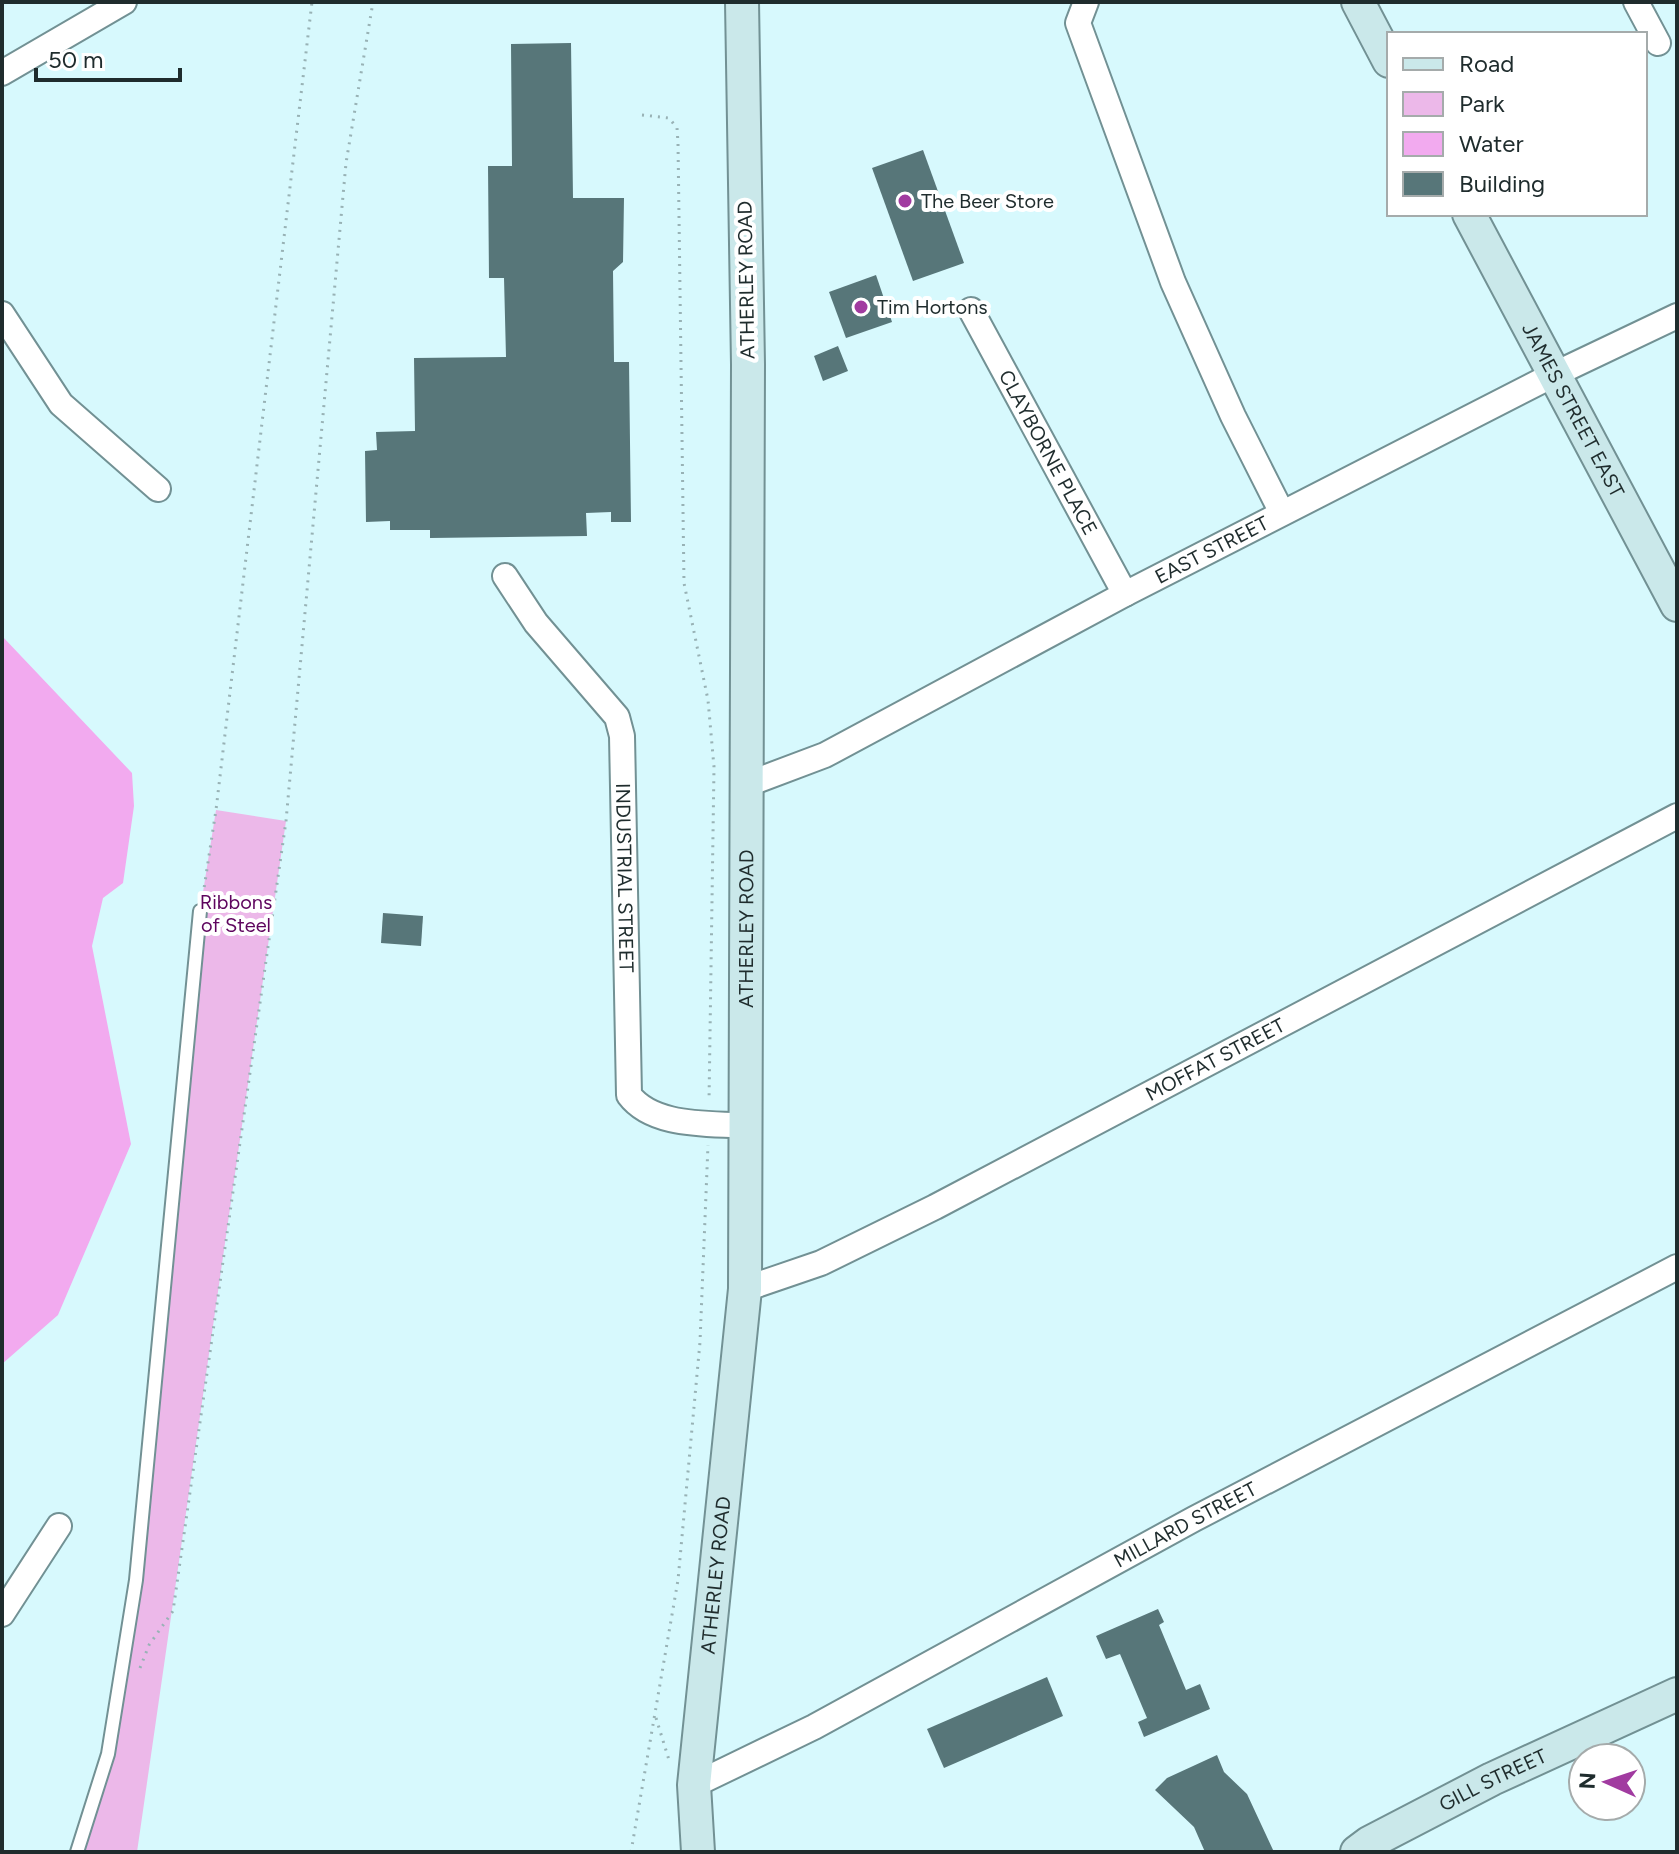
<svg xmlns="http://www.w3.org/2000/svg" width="1679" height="1854" font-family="Figtree,sans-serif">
  <rect width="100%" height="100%" fill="#d7f9fd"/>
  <polygon fill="#ecb8e9" points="216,810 286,821 137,1852 77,1852 108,1754 136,1580 200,911"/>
  <polygon fill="#f2aaef" points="2,636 132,773 134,806 123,883 103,898 92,946 131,1144 58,1315 2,1364"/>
  <g fill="#577679">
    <polygon points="571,43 573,198 624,198 623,262 613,271 614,362 629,362 631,522 611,522 611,512 586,513 587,536 430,538 430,530 390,530 390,521 366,522 365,451 377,450 376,432 415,431 414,358 506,357 504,278 489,278 488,166 512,166 511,44"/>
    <polygon points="923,150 964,263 913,281 872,168"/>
    <polygon points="876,275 892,322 846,338 829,292"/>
    <polygon points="838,346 848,371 823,381 814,356"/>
    <polygon points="383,913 423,916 421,946 381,943"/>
    <polygon points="1158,1609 1164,1622 1159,1625 1186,1690 1200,1684 1210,1709 1144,1737 1138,1722 1147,1718 1120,1654 1106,1659 1096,1636"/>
    <polygon points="1047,1677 1063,1716 944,1768 927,1729"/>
    <polygon points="1217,1755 1224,1772 1247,1794 1274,1852 1205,1852 1194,1827 1155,1790 1167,1778"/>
  </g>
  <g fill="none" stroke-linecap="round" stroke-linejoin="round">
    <defs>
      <polyline id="lane" points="77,1852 108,1754 136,1580 200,911"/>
      <g id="street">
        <polyline points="1086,2 1078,23 1173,282 1233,416 1282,513"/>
        <polyline points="1636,2 1658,43"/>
        <polyline points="2,73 124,2"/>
        <path id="s1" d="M971,310L1125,594"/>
        <polyline points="2,314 61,404 158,489"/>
        <path id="s2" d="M505,576L536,623L617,717L622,736L629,1095C653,1127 708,1123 745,1126"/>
        <path id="s3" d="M748,784L825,755L1125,594L1553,375L1677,316"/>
        <path id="s4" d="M745,1289L821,1263L935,1207L1677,816"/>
        <polyline points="2,1614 59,1526"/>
        <path id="s5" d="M694,1785L814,1727L1194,1519L1677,1267"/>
      </g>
      <g id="secondary">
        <polyline points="1358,2 1389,61"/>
        <path id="s6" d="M1469,214L1677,605"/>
        <path id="s7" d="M698,1852L694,1785L745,1289L748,364L742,2"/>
        <path id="s8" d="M1357,1852L1369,1843L1492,1779L1677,1694"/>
      </g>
    </defs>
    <use href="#lane" stroke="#729194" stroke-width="16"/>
    <use href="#street" stroke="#729194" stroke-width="28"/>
    <use href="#secondary" stroke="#729194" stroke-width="36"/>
    <g stroke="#98b2b5" stroke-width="3" stroke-dasharray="2 6" stroke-linecap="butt">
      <polyline points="642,115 669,118 677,128 678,143 684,583 708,700 714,767 709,1101"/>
      <polyline points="203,895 216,810 312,2"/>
      <polyline points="140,1668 149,1645 173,1611 286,821 346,163 373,2"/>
      <polyline points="656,1718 669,1760"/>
      <polyline points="631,1852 678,1580 700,1342 708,1145"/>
    </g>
    <use href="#lane" stroke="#fff" stroke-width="12"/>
    <use href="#street" stroke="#fff" stroke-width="24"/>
    <use href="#secondary" stroke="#cae8ea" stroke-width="32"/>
  </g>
  <g fill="#a13ba0" stroke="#fff" stroke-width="3">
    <circle cx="905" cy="201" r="8"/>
    <circle cx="861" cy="307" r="8"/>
  </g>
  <g text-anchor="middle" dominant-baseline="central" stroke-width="8" stroke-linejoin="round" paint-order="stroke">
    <g font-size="20" fill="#1f2c2d" stroke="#fff" text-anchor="start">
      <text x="921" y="201">The Beer Store</text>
      <text x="877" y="307">Tim Hortons</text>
    </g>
    <g font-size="20" fill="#1f2c2d" stroke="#fff">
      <text transform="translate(746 280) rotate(-91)">ATHERLEY ROAD</text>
      <text stroke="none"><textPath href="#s6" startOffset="222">JAMES STREET EAST</textPath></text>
      <text stroke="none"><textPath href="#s1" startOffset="162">CLAYBORNE PLACE</textPath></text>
      <text stroke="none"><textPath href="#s3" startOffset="520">EAST STREET</textPath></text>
      <text stroke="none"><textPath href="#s2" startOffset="342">INDUSTRIAL STREET</textPath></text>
      <text stroke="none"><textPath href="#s7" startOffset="926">ATHERLEY ROAD</textPath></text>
      <text stroke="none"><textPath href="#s4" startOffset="524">MOFFAT STREET</textPath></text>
      <text stroke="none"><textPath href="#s5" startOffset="556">MILLARD STREET</textPath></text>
      <text stroke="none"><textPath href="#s7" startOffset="278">ATHERLEY ROAD</textPath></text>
      <text stroke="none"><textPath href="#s8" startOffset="154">GILL STREET</textPath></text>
    </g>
    <g font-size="20" fill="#5e055e" stroke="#fff">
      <text x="236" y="902">Ribbons<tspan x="236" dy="23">of Steel</tspan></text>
    </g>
  </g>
  <rect width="1679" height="1854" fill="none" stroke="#1f2c2d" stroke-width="8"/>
  <rect x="1387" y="32" width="260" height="184" fill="#ffffff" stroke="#a5abab" stroke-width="2"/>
  <rect x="1403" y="58" width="40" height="12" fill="#cae8ea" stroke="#a5abab" stroke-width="2"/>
  <text x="1459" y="72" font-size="24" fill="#1f2c2d">Road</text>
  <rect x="1403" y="92" width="40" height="24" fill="#ecb8e9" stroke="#a5abab" stroke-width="2"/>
  <text x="1459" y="112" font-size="24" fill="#1f2c2d">Park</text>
  <rect x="1403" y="132" width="40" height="24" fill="#f2aaef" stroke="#a5abab" stroke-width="2"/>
  <text x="1459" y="152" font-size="24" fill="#1f2c2d">Water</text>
  <rect x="1403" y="172" width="40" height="24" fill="#577679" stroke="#a5abab" stroke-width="2"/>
  <text x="1459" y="192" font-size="24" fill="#1f2c2d">Building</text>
  <g transform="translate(1607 1782) rotate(273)"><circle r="38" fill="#ffffff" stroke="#a5abab" stroke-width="2"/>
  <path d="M0-6L14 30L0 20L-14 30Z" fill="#a13ba0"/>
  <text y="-12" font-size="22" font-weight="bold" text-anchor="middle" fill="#1f2c2d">N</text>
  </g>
  <path d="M36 68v12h144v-12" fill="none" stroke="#1f2c2d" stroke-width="4"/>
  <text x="48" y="68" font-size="24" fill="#1f2c2d" stroke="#ffffff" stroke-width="6" paint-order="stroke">50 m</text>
</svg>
